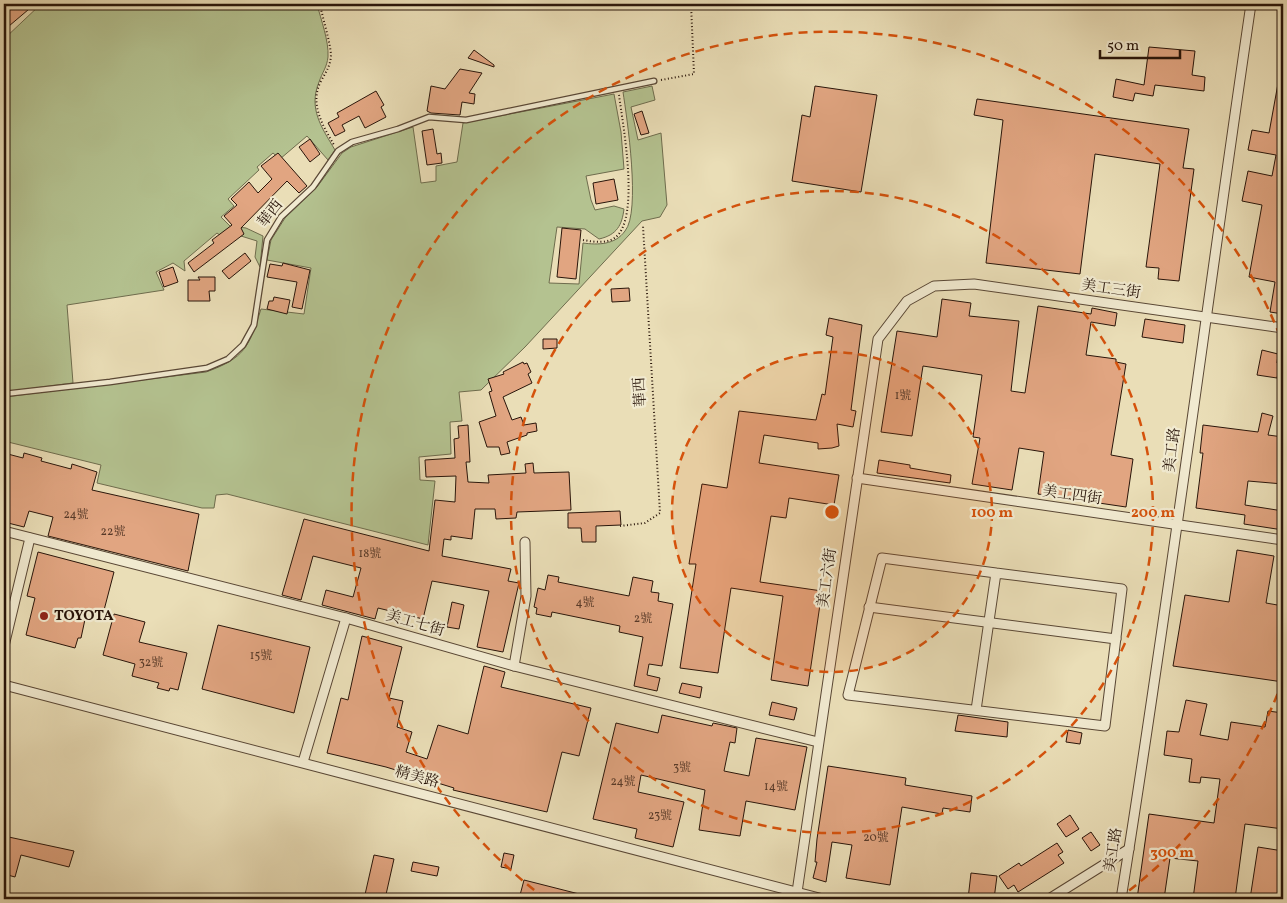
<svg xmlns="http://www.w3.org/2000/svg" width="1287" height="903" font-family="Vollkorn,'Noto Serif TC',serif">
  <rect width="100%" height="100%" fill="#eadeb7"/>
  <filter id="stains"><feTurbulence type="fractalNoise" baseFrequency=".004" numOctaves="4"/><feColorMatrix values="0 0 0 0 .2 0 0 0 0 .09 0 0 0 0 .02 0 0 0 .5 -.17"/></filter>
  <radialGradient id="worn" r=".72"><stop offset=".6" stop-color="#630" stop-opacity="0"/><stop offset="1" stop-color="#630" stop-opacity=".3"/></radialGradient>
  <g fill="#b4c290" stroke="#6e6c4d">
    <path d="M41,4H317C321,20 329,41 328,57C327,67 322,73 319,82C308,109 322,128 335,150L328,160L307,136L280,159L273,153L257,167L259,170L228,199L234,206L221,217L230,226L246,228L263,236L260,267L255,257L257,241L241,236L229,242L217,233L184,261L185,271L173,263L156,272L164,290L67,305L73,383L4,392V39Z"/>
    <path d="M652,86L655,100L631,107L638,140L661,133L667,205L660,217L642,221L525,347L481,390L459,392L462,421L450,422L451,454L419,457L420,480L435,481L428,545L227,494L216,495L214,508H202L97,483L101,465L4,441V397L206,372C245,358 249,347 261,309L304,314L311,268L267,260L271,240L285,218L317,187L342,153L351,147L413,127L421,183L436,181V166L457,162L463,123L614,94L621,132L624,169L586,176L591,200L595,210L614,206L624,209C622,225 617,235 599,239L585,229L557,227L549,283L579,284L583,243C598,245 615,245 625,231C641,212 627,118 623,92Z"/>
  </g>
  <g fill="#e1a581" stroke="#29150a">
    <polygon points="4,4 35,4 9,26 4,19"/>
    <polygon points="1149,47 1195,51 1192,75 1205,77 1204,91 1155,85 1153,96 1135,93 1133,101 1113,97 1116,79 1144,85"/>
    <polygon points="474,50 494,65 494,67 468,58"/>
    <polygon points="460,69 482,73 469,93 475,94 474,104 462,102 460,115 431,113 427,111 431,86 445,89"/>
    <polygon points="1279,78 1283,78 1283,230 1279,256 1283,257 1283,314 1270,312 1275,282 1249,277 1262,205 1242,201 1248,171 1272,176 1276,155 1248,150 1252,130 1269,133"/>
    <polygon points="815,86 877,95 861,192 792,181 802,115 810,117"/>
    <polygon points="376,91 384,105 381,107 386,117 365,128 359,116 342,125 345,131 335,136 328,123 339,117 337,113"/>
    <polygon points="977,99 1189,129 1183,168 1194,169 1179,281 1158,279 1159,268 1146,267 1160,164 1095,154 1080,274 986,263 1003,120 974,115"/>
    <polygon points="642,111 649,133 641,135 634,114"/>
    <polygon points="433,129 437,154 441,153 442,163 427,165 422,131"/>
    <polygon points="310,139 320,154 310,162 299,147"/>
    <polygon points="278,153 307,186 299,193 287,181 241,228 244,234 194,272 188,263 214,243 212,240 232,225 224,216 237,205 231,199 249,182 258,193 272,179 261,166"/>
    <polygon points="614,179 618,200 596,204 593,183"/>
    <polygon points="562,228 581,230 576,279 557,277"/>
    <polygon points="245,253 251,261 229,279 222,271"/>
    <polygon points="283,263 310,270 302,309 292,307 297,282 267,277 270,264 282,266"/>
    <polygon points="173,267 178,282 164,287 159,272"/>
    <polygon points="198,277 215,277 215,291 209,291 210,301 188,301 188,280 200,280"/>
    <polygon points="629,288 630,301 612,302 611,289"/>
    <polygon points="274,297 290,300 287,314 267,309 269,301 273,301"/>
    <polygon points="942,299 971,303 969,316 1019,321 1011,391 1025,393 1038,306 1091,314 1092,308 1117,313 1115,326 1091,322 1086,355 1116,359 1116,362 1126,364 1111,455 1133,459 1126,507 1038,494 1044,452 1019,448 1012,490 972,484 980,438 973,437 982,375 923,366 912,436 881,432 897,331 937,337"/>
    <polygon points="829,318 862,325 851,410 856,411 853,427 837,424 839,446 832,448 818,449 818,443 764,435 759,463 839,475 834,505 789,498 786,518 771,516 760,582 822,591 808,686 771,680 783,596 731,588 718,673 680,668 696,564 689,564 702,484 727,488 739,411 816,420 822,394 825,395 833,337 826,335"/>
    <polygon points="1145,319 1185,325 1183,343 1142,337"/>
    <polygon points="543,339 557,339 557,348 543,349"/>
    <polygon points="1262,350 1278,354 1277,363 1280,363 1277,378 1257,375"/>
    <polygon points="523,362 524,364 527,363 531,372 528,374 532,383 503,397 512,420 521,417 524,425 536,423 537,431 527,433 527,435 507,442 510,453 501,455 499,447 487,447 479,422 496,416 489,392 492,391 488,379 504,374 503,372"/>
    <polygon points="1262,413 1273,416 1268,435 1283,437 1283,484 1248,481 1245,505 1283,511 1283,530 1244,524 1245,515 1196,508 1203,453 1200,453 1203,425 1258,432"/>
    <polygon points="468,425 470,462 466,462 468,482 489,483 488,475 526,473 525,464 533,463 534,473 569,472 571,510 517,512 516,518 496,519 495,509 475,509 472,539 451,536 451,540 444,539 442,556 511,569 508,581 519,583 503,652 477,647 489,591 432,581 423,619 378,608 375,619 322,605 326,590 353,597 361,568 313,556 301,600 282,595 304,519 429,551 435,500 455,502 456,476 426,477 425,460 455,458 454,439 459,438 458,426"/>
    <polygon points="4,453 23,458 24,453 42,458 41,461 71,469 72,464 97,472 92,490 199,514 188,571 48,536 53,517 29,511 24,527 4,522"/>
    <polygon points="879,460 910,465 910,468 951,475 950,483 877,473"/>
    <polygon points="620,511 621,525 596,526 596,542 582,542 581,528 568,528 568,513"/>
    <polygon points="1237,550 1274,556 1266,603 1283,606 1283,682 1173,666 1185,595 1229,602"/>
    <polygon points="38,552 114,572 103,614 87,610 81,638 78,638 75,648 26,635 35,598 27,596"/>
    <polygon points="548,575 559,577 558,582 629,596 633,577 653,581 651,592 659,593 658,601 673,604 662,666 649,664 647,675 660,678 657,691 634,686 643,637 619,632 620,626 552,612 551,617 536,614 537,608 534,607 538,588 545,590"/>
    <polygon points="452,602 464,605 459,629 447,627"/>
    <polygon points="114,614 145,622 139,642 187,653 178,690 170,688 169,691 157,688 159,683 132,676 135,664 103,655"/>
    <polygon points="218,625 310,647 294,713 202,689"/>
    <polygon points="362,636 402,647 389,698 403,701 397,727 412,732 406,752 427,759 438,725 468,734 484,666 505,672 501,687 591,708 579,756 562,752 547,812 453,790 454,788 386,767 327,753 341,698 348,700"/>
    <polygon points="682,683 702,687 700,698 679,693"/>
    <polygon points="1186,700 1207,704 1200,735 1228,740 1231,722 1265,727 1268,711 1283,713 1283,829 1245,824 1235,899 1193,899 1198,861 1170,858 1164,899 1137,899 1149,814 1214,823 1220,779 1201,777 1200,783 1189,782 1192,759 1164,755 1167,731 1179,732"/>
    <polygon points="772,702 797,708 794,720 769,715"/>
    <polygon points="662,715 712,726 713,723 737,728 735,743 730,742 724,771 749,776 756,738 807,747 795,810 746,801 740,836 699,830 705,790 641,775 638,792 684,802 673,847 635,838 637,829 593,819 616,723 658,733"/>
    <polygon points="958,715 1008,722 1007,737 955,731"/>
    <polygon points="1068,730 1082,733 1080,744 1066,742"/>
    <polygon points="828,766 906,778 905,785 972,796 970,812 943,808 942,814 902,807 890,885 846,878 852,845 832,842 826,882 813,878 817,862 815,862 817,839"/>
    <polygon points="1070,815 1079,829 1066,837 1057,824"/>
    <polygon points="1091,832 1100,845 1091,851 1082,838"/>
    <polygon points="4,836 74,851 69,867 21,855 15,877 4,874 9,852 4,851"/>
    <polygon points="1057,843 1063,852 1058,855 1064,863 1018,892 1014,885 1008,889 999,876 1019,863 1021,866"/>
    <polygon points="1258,847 1283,851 1283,899 1250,899"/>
    <polygon points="504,853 514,855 511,869 501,867"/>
    <polygon points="374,855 394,859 385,899 364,899"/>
    <polygon points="413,862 439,867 437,876 411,871"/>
    <polygon points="971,873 997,876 994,899 968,899"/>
    <polygon points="524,880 587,896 587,899 519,899"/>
  </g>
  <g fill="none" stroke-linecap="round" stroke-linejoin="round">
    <defs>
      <polyline id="lane" points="4,394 110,382 207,368 228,359 243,345 254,325 267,240 281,217 313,187 338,151 352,142 398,129 429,117 466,120 654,81"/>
      <g id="street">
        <polyline points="857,478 1283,540"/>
        <polyline points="4,531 346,618 514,666 818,742"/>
        <polyline points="869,607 1116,639"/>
        <polyline points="4,646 30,538"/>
        <polyline points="514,666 526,596 525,542"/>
        <polyline points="4,685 823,899"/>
        <polyline points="976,710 996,573 1122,589 1105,726 848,695 882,558 996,573"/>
        <polyline points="303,762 346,618"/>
        <polyline points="796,899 878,339 907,301 934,286 974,284 1283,328"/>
        <polyline points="1049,899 1129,849"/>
        <path d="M1121,899C1169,602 1207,302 1251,4"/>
      </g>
    </defs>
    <use href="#lane" stroke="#594735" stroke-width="7"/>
    <use href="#street" stroke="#594735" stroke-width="11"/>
    <g stroke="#29150a" stroke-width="2" stroke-dasharray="1 2.5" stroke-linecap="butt">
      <path d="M320,4C323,20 329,37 331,54C331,66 325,73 320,83C310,105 323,126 334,145"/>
      <polyline points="661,80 694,74 691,4"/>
      <path d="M583,240C594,242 607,244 616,237C640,216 623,126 619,95"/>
      <polyline points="620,526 645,523 660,513 643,226"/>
    </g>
    <use href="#lane" stroke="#f1ead0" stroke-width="4.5"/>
    <use href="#street" stroke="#f1ead0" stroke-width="9"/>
  </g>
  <circle cx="832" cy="512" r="160" fill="#d5520c" fill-opacity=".12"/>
  <g fill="none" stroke="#d5520c" stroke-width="2.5" stroke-dasharray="9 6">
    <circle cx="832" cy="512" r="160"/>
    <circle cx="832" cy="512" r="321"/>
    <path d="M1283 680A481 481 0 0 1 1118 899M546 899A481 481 0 1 1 1283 344"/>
  </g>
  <circle fill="#8f2418" stroke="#f1ead0" stroke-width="2" cx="44" cy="616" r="5"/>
  <g text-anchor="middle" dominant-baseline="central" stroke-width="4.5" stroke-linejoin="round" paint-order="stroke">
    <g font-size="12" fill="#573928">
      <text x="903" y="396">1號</text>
      <text x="76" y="515">24號</text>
      <text x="113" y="532">22號</text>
      <text x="370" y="554">18號</text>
      <text x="585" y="603">4號</text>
      <text x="643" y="619">2號</text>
      <text x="261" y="656">15號</text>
      <text x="151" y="663">32號</text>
      <text x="682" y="768">3號</text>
      <text x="623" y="782">24號</text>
      <text x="776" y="787">14號</text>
      <text x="660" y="816">23號</text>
      <text x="876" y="838">20號</text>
    </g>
    <g font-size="15" fill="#29150a" stroke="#f1ead0">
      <text transform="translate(271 214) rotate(-52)">華西</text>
      <text transform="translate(1111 290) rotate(8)">美工三街</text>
      <text transform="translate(641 392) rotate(-94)">華西</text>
      <text transform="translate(1173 450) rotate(-83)">美工路</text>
      <text transform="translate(1072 496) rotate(8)">美工四街</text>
      <text transform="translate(828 578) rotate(-82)">美工六街</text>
      <text transform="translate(415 624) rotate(16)">美工七街</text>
      <text transform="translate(417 778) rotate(15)">精美路</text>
      <text transform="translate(1114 850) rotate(-81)">美工路</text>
    </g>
    <g font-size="15" font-weight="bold" fill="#29150a" stroke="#f1ead0" text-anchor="start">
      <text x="54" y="616">TOYOTA</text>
    </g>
  </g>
  <circle cx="832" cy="512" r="8" fill="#d5520c" stroke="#f1ead0" stroke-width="2.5"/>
  <g font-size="15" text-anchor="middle" font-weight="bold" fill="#d5520c" stroke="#f1ead0" stroke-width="4.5" stroke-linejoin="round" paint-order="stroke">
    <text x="992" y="517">100 m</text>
    <text x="1153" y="517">200 m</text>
    <text x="1172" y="857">300 m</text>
  </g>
  <rect width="1287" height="903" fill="none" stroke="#eadeb7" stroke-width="20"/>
  <rect x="5" y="5" width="1277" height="893" fill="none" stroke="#29150a" stroke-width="2.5"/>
  <rect x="10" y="10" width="1267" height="883" fill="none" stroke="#29150a"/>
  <path d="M1100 50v8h80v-8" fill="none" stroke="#29150a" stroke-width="2.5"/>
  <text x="1107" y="50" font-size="15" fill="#29150a" stroke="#f1ead0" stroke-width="4" paint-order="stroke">50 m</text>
  <rect width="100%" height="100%" filter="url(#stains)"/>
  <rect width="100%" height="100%" fill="url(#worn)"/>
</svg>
